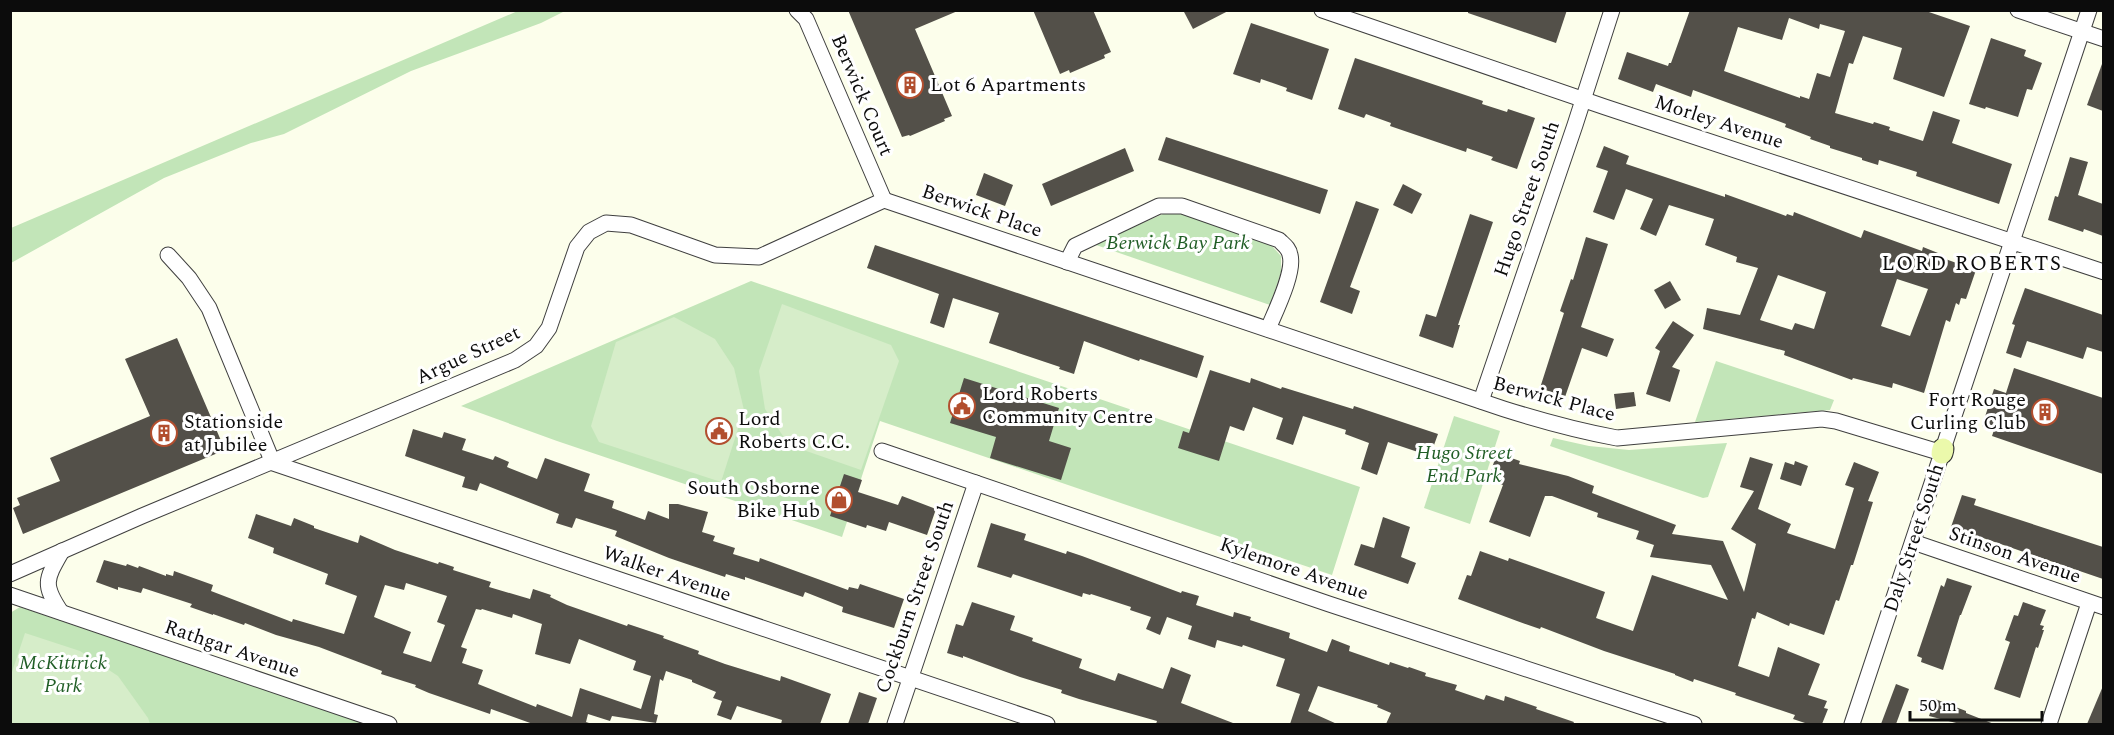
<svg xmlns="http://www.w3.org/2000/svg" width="2114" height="735" font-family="Spectral,serif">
  <rect width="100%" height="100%" fill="#fcfeeb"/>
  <g fill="#c2e5b8">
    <polygon points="520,10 565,11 541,23 411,71 284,134 251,143 164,178 11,263 11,228"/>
    <polygon points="1163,214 1183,214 1272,246 1281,256 1281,272 1270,305 1096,245 1100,242"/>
    <polygon points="751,281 1360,487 1332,575 880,421 842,537 557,441 461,406"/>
    <polygon points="1716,361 1834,400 1830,410 1695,422"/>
    <polygon points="1454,416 1500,431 1470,524 1424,508"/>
    <polygon points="1553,438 1589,446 1629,450 1727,443 1708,497 1703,498 1550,446"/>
    <polygon points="20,607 365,724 11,724 10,613"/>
  </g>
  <g fill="#d6edc9">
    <polygon points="782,304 891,345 899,361 861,470 789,445 765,409 759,371"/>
    <polygon points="674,317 715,339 734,368 744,410 721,482 599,442 591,426 616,342"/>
    <polygon points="25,633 80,651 118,676 148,718 150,724 11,724 11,675"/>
  </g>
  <g fill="#535049" fill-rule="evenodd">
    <polygon points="848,10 960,10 915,29 952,116 944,119 945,121 910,136 909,135 902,137"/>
    <polygon points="1033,10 1093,10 1111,52 1104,55 1105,58 1070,73 1069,70 1060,74"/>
    <polygon points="1183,10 1230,10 1193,29"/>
    <polygon points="1468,10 1567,10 1556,43 1468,13"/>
    <path d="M1690,10H1923L1970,26L1944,97L1893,79L1902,48L1863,36L1853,64L1849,63L1835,113L1873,124L1874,122L1890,127L1889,130L1923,141L1933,111L1960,120L1952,143L2012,164L1999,204L1916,176L1917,172L1879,160L1878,165L1862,160V158L1830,148V146L1810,139L1811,137L1785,127L1786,124L1693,90L1691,97L1656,84L1653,92L1618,79L1627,52L1668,66L1669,63H1671ZM1789,18L1819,29L1820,24L1845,31L1830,77L1817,73L1809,99L1800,96V98L1724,71L1738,27L1782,40Z"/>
    <polygon points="1251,23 1329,49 1312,100 1286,91 1287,88 1261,79 1260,83 1233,74"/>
    <polygon points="1991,38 2026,50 2024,56 2042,63 2032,90 2027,89 2018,117 1986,107 1985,109 1969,104"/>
    <polygon points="1355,58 1483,101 1482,104 1507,112 1508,109 1535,118 1517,169 1491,160 1493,157 1467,148 1466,152 1390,126 1391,123 1366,114 1364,118 1338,109"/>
    <polygon points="2102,64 2103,64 2103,111 2087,105"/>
    <polygon points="1166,137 1328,190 1320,214 1158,160"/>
    <path d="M1604,146L1629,156L1626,164L1725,197V194L1786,216L1787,214L1793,216L1794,212L1861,238L1864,230L1922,251L1923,247L1938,253L1937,256L1976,270L1966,299L1961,298L1959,305L1956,303L1950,322L1946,320L1924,393L1893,383L1892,388L1853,378L1852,380L1784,355L1785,351L1703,329L1707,308L1740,315L1758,268L1736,262L1737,257L1705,245L1714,219L1669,205L1656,236L1640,229L1653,199L1626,189L1614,220L1593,212L1608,171L1596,167ZM1778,275L1826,292L1814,329L1795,323L1792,330L1760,320ZM1897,279L1928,289L1910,336L1881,326Z"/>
    <polygon points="1125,148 1134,171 1051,206 1042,184"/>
    <polygon points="2070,157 2088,162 2078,195 2103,204 2103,236 2084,229 2083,232 2048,220 2055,196 2058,197"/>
    <polygon points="984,173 1013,185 1005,206 976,195"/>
    <polygon points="1403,184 1422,194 1412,214 1393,205"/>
    <polygon points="1356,201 1379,209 1350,287 1360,291 1352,314 1320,302"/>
    <polygon points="1470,214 1493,222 1458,325 1460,325 1453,348 1419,336 1426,314 1436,317"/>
    <polygon points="1586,237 1608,244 1581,327 1614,339 1607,357 1582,348 1565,397 1540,388 1564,313 1560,311 1571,279 1573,280"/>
    <polygon points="875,245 1204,356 1197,378 1140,359 1139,361 1084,341 1074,374 1059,369 1060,367 989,343 999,313 953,298 944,328 930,323 939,294 867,268"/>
    <polygon points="1670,281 1681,300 1665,309 1654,290"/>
    <polygon points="2025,288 2103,315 2103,352 2087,347 2083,359 2027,341 2021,358 2006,353 2015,325 2012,324"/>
    <polygon points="1673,321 1694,335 1672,367 1680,370 1670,402 1646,394 1660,351 1655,348"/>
    <polygon points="177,338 225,450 23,534 13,508 20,505 17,498 60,481 50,458 150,416 125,359"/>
    <polygon points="2014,368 2103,398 2103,474 1992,436 1994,430 1982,426 1994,389 2006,393"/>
    <polygon points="1210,370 1250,383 1251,378 1281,389 1282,387 1353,409 1354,406 1438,434 1430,456 1388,442 1377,475 1361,469 1369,443 1345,434 1346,430 1303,416 1293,445 1276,439 1283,418 1253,407 1244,431 1230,426 1219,461 1178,448 1183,431 1189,433"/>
    <polygon points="964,378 1059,408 1049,441 1071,448 1061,480 990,458 996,437 950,423"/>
    <polygon points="1634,392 1636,406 1616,409 1614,394"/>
    <polygon points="413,429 442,438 444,432 466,439 462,450 493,460 495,456 509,462 507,467 537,479 545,458 590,474 584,491 614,501 612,508 645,520 648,511 669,519 669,504 678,504 708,512 702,532 715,536 713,541 735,548 733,554 759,562 760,558 848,590 849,587 858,589 860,584 904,599 894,628 842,612 843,607 805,592 803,597 745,577 745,580 726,574 725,577 669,558 615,536 617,531 576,518 572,528 556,523 559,514 480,483 477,491 462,487 465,477 405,456"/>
    <polygon points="1497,453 1520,461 1519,464 1568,476 1594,486 1592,493 1676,525 1672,534 1723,541 1744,592 1756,544 1731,529 1754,491 1740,487 1750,457 1773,464 1758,509 1791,524 1787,533 1835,549 1854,488 1845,485 1854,462 1879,472 1868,501 1873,502 1853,565 1851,565 1839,601 1836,600 1824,635 1790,623 1789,626 1757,612 1755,619 1752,618 1738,666 1769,677 1778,647 1820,664 1808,695 1827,701 1824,708 1828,709 1822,724 1808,724 1793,719 1795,715 1735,695 1736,693 1694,679 1693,682 1675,675 1675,674 1604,651 1541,627 1540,629 1517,621 1458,599 1467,575 1471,576 1480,551 1508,561 1509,558 1605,592 1596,618 1633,631 1652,575 1728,600 1711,565 1650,557 1654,545 1636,539 1639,531 1597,517 1598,513 1552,496 1545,496 1530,537 1489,522 1503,485 1488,480"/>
    <polygon points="1795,461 1808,466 1801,486 1780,479 1785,462 1794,465"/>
    <polygon points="844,474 862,480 858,492 898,505 902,496 936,509 927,535 889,522 886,531 867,525 866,528 830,516"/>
    <polygon points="1962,495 1976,499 1974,505 2103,547 2103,579 1951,527"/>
    <path d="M256,514L291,526L294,518L314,526V528L358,543L360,535L395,550L438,564L439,562L454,567L453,570L491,582L489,587L530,599L533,589L551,595L550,597L567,605L627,626L628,624L664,636L663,638L699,651L698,654L725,664L780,681L781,676L831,694L820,724H781L782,720L737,706L731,720L717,715L722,701L713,698L716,692L692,682V680L666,671L663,681L660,679L654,714L658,715L656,723L612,716L610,721L588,714L586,722L589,723L588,724H533L491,709L490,714L429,693L415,687L416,685L381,674L382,671L319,647L276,635L245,623L244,625L213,614V615L190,607L192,604L143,588L141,593L118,587V590L96,582L104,560L126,566L127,564L138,568L139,566L166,576V574L173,576L174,571L213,585L211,591L292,622L293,619L344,634L357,596L325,584L328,574L273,553L274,548L248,538ZM406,583L447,596L437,622L445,625L431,662L403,653L411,632L374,617L385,585L404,590ZM476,609L481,610L482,609L512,618L513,614L542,624L535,654L570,664L579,639L636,661L633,670L651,676L641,709L580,688L572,717L537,704L536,707L478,684L483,670L462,663L467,649L461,647Z"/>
    <polygon points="1383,517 1410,527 1401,557 1416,563 1408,584 1354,565 1361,544 1374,548"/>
    <polygon points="991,523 1026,534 1024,540 1066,554 1067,551 1082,556 1181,593 1182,591 1199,596 1196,605 1233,617 1234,612 1251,617 1250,620 1290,633 1289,638 1327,652 1332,639 1350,646 1349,651 1389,665 1390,662 1408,668 1409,667 1426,673 1425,676 1457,685 1455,690 1484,700 1486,695 1504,701 1505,696 1537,707 1536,709 1574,722 1573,724 1386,724 1391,713 1377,707 1378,705 1318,686 1308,711 1337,724 1290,724 1300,694 1276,686 1285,659 1243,645 1242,647 1217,640 1215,648 1188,639 1192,626 1167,617 1160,635 1146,629 1151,617 1130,610 1131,607 1091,594 1090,595 1083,593 1082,597 1013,574 1011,578 977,567"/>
    <polygon points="1947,578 1972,586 1961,615 1960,615 1943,670 1921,662 1922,658 1917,656 1941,585 1944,587"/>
    <polygon points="972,602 1015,616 1010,630 1033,638 1032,641 1082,659 1079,668 1115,681 1118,673 1163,689 1171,667 1191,675 1181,703 1233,723 1233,724 1156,724 1157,721 1079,699 1061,693 1062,690 1020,677 963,656 963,658 947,653 956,624 963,626"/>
    <polygon points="2023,602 2046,610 2040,625 2044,626 2042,630 2044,630 2038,648 2036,647 2020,698 1994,689 2010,642 2005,640 2014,615 2018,616"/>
    <polygon points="1896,684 1909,689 1896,724 1881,724"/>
    <polygon points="2103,686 2103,724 2087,724"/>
    <polygon points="859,692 877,698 868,724 848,724"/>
    <polygon points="1935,699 1966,711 1966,713 1994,724 1960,724 1929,716"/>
  </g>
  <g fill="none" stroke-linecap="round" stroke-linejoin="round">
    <defs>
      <g id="street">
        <polyline points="797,10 806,19 884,200"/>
        <polyline points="1322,10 1605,107 2104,272"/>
        <polyline points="2018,10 2104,39"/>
        <path d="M884,200L1504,409C1542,421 1579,431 1617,438L1822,419L1836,421L1942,453L1852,724"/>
        <polyline points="168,255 189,278 209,308 273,463 1047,724"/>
        <path d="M1067,262L1075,246L1159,206H1182L1279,240C1284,245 1289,248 1290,255C1295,272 1275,312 1268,329"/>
        <polyline points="1481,401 1575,125 1612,10"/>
        <polyline points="1943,449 2089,10"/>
        <polyline points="882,451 1329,604 1694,724"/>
        <polyline points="1913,542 2104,607"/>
        <polyline points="10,574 142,516 515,360 536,346 549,328 577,247 589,232 606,223 631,225 715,255 759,257 884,200"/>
        <polyline points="10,595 389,724"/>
        <path d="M61,612C42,584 46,579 62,551"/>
        <polyline points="895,724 976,483"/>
        <polyline points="2049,724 2089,603"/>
      </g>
      <polyline id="secondary" points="1942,453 1943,449"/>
    </defs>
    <use href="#street" stroke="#3f3f3f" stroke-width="17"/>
    <use href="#secondary" stroke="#2e2e2e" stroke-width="23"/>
    <use href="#street" stroke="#fff" stroke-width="15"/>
    <use href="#secondary" stroke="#ebf9ab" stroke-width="21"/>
  </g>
  <defs>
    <symbol id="building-ring" viewBox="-11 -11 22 22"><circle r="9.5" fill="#fff" stroke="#b24e2e" stroke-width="1.5"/><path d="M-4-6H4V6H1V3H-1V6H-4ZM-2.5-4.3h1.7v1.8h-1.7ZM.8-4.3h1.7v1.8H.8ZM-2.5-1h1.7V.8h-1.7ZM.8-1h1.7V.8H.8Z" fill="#b24e2e"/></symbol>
    <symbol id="civic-ring" viewBox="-11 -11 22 22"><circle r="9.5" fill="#fff" stroke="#b24e2e" stroke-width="1.5"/><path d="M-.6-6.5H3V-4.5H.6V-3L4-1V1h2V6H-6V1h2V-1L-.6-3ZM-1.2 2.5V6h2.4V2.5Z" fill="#b24e2e"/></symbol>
    <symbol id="shop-ring" viewBox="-11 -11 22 22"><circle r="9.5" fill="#fff" stroke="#b24e2e" stroke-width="1.5"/><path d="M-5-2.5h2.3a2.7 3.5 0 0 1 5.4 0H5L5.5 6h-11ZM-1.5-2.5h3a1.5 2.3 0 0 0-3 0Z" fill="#b24e2e"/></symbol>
  </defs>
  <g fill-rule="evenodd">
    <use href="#building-ring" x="895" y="70" width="30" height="30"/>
    <use href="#civic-ring" x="947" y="391" width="30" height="30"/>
    <use href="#building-ring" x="2030" y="397" width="30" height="30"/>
    <use href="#civic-ring" x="704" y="416" width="30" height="30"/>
    <use href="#building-ring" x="149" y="418" width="30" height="30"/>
    <use href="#shop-ring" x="824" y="485" width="30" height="30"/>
  </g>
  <g text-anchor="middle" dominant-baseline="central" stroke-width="6" stroke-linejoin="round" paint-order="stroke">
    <g font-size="20" fill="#0c0c0c" stroke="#fff" text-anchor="start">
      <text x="930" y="85">Lot 6 Apartments</text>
      <text x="982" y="394">Lord Roberts<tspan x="982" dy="23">Community Centre</tspan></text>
      <text x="2026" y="400" text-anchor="end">Fort Rouge<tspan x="2026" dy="23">Curling Club</tspan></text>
      <text x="738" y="419">Lord<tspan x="738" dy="23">Roberts C.C.</tspan></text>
      <text x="184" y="422">Stationside<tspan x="184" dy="23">at Jubilee</tspan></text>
      <text x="820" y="488" text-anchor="end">South Osborne<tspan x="820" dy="23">Bike Hub</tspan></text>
    </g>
    <g font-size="20" fill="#0c0c0c" stroke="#fff">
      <text transform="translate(862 95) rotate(67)">Berwick Court</text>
      <text transform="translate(1719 122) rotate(18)">Morley Avenue</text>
      <text transform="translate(1527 199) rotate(-71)">Hugo Street South</text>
      <text transform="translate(982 211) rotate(19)">Berwick Place</text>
      <text transform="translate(468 355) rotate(-25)">Argue Street</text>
      <text transform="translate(1554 399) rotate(15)">Berwick Place</text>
      <text transform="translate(1914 538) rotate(-72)">Daly Street South</text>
      <text transform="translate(2015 555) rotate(19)">Stinson Avenue</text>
      <text transform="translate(1294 569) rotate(19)">Kylemore Avenue</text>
      <text transform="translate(667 574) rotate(19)">Walker Avenue</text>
      <text transform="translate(915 597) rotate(-71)">Cockburn Street South</text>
      <text transform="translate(232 649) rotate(19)">Rathgar Avenue</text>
    </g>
    <g font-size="20" font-style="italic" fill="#215e26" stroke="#fff">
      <text x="1178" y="243">Berwick Bay Park</text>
      <text x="1464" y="453">Hugo Street<tspan x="1464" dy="23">End Park</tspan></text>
      <text x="63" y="663">McKittrick<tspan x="63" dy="23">Park</tspan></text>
    </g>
    <g font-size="21" letter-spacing="1.5" fill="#0c0c0c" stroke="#fff">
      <text x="1972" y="264">LORD ROBERTS</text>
    </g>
  </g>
  <rect width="2114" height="735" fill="none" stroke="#0c0c0c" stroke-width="24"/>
  <path d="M1910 711v9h132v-9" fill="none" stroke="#0c0c0c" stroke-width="3"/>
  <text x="1919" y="711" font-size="18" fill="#0c0c0c" stroke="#ffffff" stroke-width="4.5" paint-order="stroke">50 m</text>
</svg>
